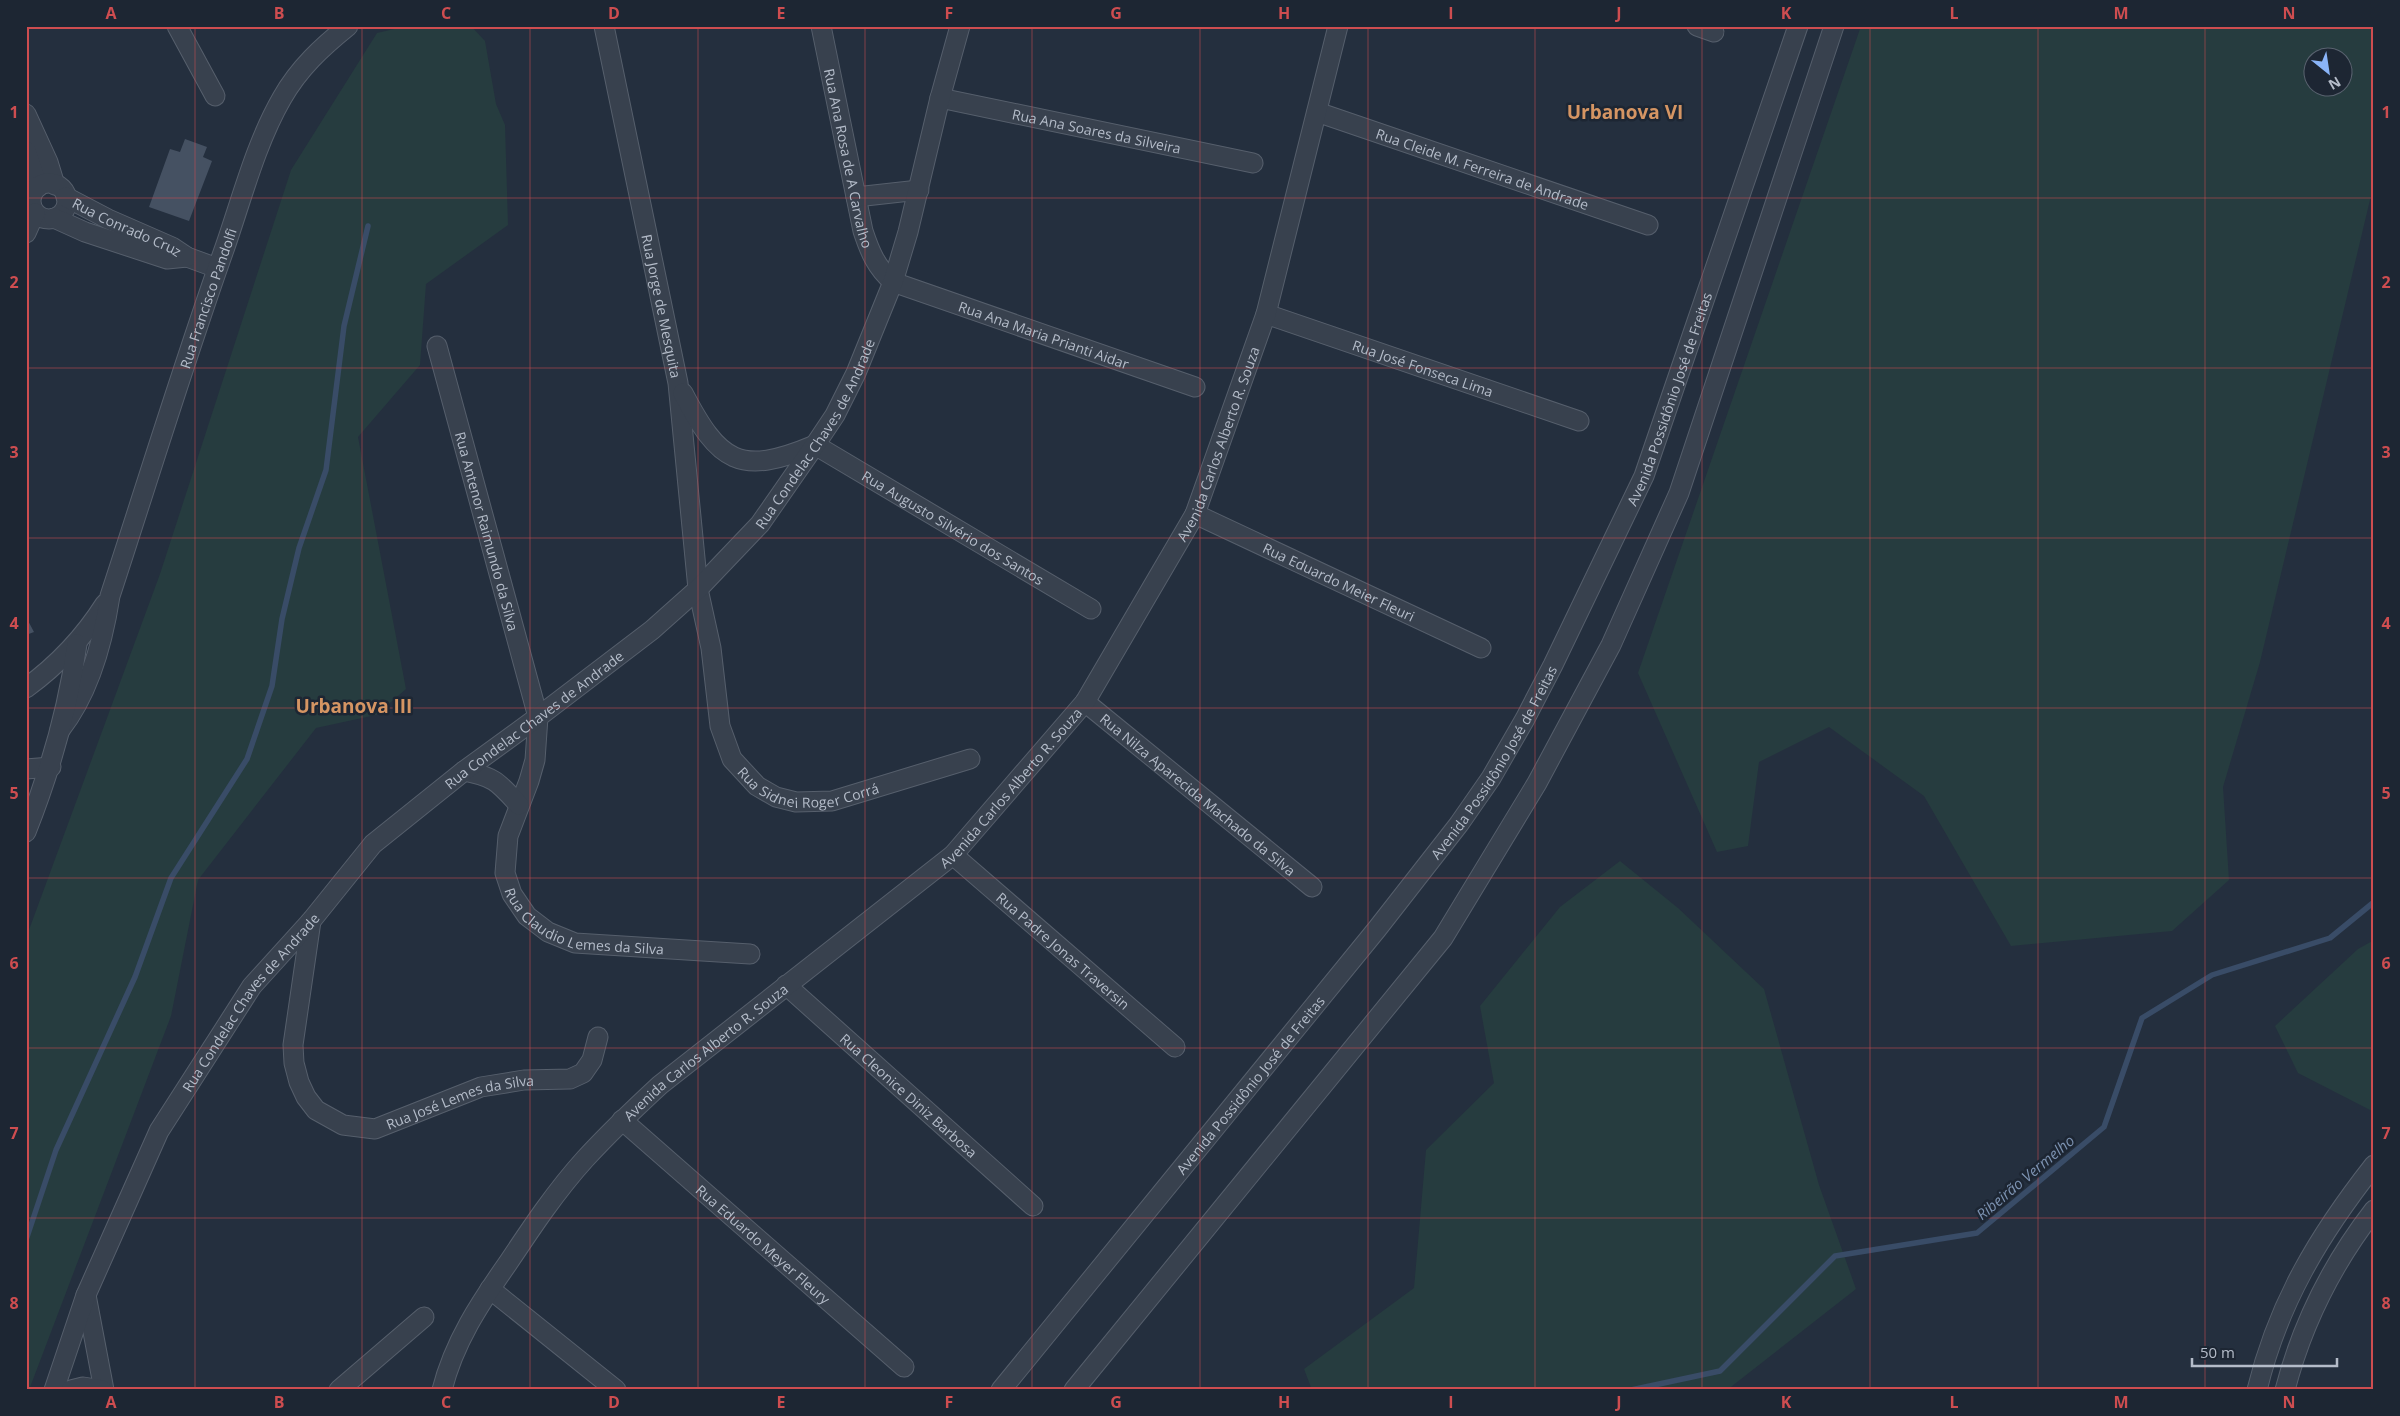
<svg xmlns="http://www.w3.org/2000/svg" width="2400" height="1416" font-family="'Open Sans',sans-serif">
  <rect width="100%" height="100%" fill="#242f3e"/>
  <g fill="#263c3f" fill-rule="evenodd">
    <polygon points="407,26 471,26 485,41 496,104 505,125 508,225 426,284 420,365 358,437 406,689 376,715 316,728 198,880 171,1016 29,1390 26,1390 26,938 160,574 291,170 377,33"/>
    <path d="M1861,26H2374V183L2260,662L2223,787L2229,880L2172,931L2011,946L1924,796L1829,727L1759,762L1748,846L1717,852L1638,673ZM2312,58H2342V88H2312Z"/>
    <polygon points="1620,861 1678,908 1764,989 1819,1185 1856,1289 1727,1390 1312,1390 1304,1369 1414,1288 1426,1150 1494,1083 1480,1006 1560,907"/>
    <polygon points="2374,940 2374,1112 2298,1073 2275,1026 2358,949"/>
  </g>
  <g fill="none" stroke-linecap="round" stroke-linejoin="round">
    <g stroke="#394c67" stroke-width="5.5">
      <polyline points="26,1240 56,1150 135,977 171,878 247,759 272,686 282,619 299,548 326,470 344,326 368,226"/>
      <polyline points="1631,1390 1720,1371 1835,1256 1977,1233 2104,1127 2142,1018 2212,975 2330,938 2374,902"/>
    </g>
  </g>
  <g fill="#455162">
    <polygon points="185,139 207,147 203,157 212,161 189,221 149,207 170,149 180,152"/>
    <polygon points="26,617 34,632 26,635"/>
  </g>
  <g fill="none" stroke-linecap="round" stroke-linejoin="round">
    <defs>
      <g id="minor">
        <polyline points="177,26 215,96"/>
        <path id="s1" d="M604,26L678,383L698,589L711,648L720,726L732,759L757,786L776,797L796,802L832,801L970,759"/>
        <path id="s2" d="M821,26L863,231C870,252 876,267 893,282L1195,387"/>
        <polyline points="1697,26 1714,32"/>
        <path id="s3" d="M940,98L1253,163"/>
        <path id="s4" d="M1317,112L1648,225"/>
        <polyline points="26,114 48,162 55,185"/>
        <polyline points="26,151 38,187"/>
        <circle cx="49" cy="201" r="18"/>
        <path id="s5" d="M66,197L108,219L172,247L187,257L217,268"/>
        <polyline points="856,197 919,190"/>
        <polyline points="54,218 85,232 167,259 187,257"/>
        <polyline points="26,233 35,213"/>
        <path id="s6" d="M1266,314L1579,421"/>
        <path id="s7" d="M437,346L538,717L535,760L529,781L508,836L505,873L512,894L527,916L548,932L575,943L750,954"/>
        <path id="s8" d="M683,393C719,462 739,477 815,445L1091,609"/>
        <path id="s9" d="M1195,514L1481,648"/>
        <path d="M26,688C59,664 84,637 105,604"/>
        <path id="s10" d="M1085,702L1312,887"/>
        <path id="s11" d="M60,730C89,693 103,642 110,596C148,480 184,362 225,247C242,198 256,143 282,98C299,68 322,47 348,26"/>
        <polyline points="26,769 51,767"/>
        <path d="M464,771C495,777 498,782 519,805"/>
        <path d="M26,832C51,769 68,710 77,644"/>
        <path id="s12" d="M953,855L1175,1047"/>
        <path id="s13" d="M311,921L293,1045L294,1063L299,1082L306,1097L316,1110L343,1125L375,1129L481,1087L524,1080L570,1079L583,1073L592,1060L598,1037"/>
        <path id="s14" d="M786,985L1033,1206"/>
        <path id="s15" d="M622,1120L904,1367"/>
        <polyline points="490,1289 616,1390"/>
        <polyline points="86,1295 104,1390"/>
        <path id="s16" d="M54,1390L86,1295L159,1131L252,986L311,921L373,844L464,771L538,717L652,630L698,589L760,524L815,445L835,415L856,373L893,282L908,232L940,98L960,26"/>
        <polyline points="71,1390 83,1387 102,1390"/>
        <polyline points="339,1390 424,1317"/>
        <path id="s17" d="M442,1390C454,1342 480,1303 508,1263C532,1227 556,1191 585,1159C609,1133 634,1109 660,1085L953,855L1085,702L1195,514L1266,314L1338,26"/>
        <path id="s18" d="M1001,1390L1377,929L1459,824L1491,778L1525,719L1553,665L1644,476L1798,26"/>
        <polyline points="1074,1390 1443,938 1537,783 1611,645 1679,493 1834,26"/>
        <path d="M2257,1390C2278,1303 2319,1235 2374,1165"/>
        <path d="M2285,1390C2302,1324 2333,1263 2374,1210"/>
      </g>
    </defs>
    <use href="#minor" stroke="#565f6c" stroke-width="21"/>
    <use href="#minor" stroke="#38414e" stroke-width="19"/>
  </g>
  <path fill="none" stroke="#ce4d50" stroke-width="1" stroke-opacity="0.55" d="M195,26V1390M362,26V1390M530,26V1390M698,26V1390M865,26V1390M1032,26V1390M1200,26V1390M1368,26V1390M1535,26V1390M1702,26V1390M1870,26V1390M2038,26V1390M2205,26V1390M26,198H2374M26,368H2374M26,538H2374M26,708H2374M26,878H2374M26,1048H2374M26,1218H2374"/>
  <g text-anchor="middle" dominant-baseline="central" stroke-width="5" stroke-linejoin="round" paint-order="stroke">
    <g font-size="14" fill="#b4bcc9" stroke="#1d2633">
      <text stroke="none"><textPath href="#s3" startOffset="160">Rua Ana Soares da Silveira</textPath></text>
      <text stroke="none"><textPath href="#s2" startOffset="135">Rua Ana Rosa de A Carvalho</textPath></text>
      <text stroke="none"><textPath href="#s4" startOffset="175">Rua Cleide M. Ferreira de Andrade</textPath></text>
      <text stroke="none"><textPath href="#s5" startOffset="68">Rua Conrado Cruz</textPath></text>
      <text stroke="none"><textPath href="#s11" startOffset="458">Rua Francisco Pandolfi</textPath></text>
      <text stroke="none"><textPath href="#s1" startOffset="286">Rua Jorge de Mesquita</textPath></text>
      <text stroke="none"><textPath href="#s2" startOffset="429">Rua Ana Maria Prianti Aidar</textPath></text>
      <text stroke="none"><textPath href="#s6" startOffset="166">Rua José Fonseca Lima</textPath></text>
      <text stroke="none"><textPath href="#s18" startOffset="1204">Avenida Possidônio José de Freitas</textPath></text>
      <text stroke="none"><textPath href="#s16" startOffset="1248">Rua Condelac Chaves de Andrade</textPath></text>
      <text stroke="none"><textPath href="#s17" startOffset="1245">Avenida Carlos Alberto R. Souza</textPath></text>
      <text stroke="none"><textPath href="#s8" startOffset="328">Rua Augusto Silvério dos Santos</textPath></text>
      <text stroke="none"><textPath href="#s7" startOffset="192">Rua Antenor Raimundo da Silva</textPath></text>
      <text stroke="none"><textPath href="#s9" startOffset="159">Rua Eduardo Meier Fleuri</textPath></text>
      <text stroke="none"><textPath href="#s16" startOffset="842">Rua Condelac Chaves de Andrade</textPath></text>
      <text stroke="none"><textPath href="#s18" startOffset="799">Avenida Possidônio José de Freitas</textPath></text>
      <text stroke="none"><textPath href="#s1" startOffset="834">Rua Sidnei Roger Corrá</textPath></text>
      <text stroke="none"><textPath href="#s17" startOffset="840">Avenida Carlos Alberto R. Souza</textPath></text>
      <text stroke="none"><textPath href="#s10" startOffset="146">Rua Nilza Aparecida Machado da Silva</textPath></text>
      <text stroke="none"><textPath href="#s7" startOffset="650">Rua Claudio Lemes da Silva</textPath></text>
      <text stroke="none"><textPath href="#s12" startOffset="146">Rua Padre Jonas Traversin</textPath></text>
      <text stroke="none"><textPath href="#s16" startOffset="438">Rua Condelac Chaves de Andrade</textPath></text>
      <text stroke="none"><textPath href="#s17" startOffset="435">Avenida Carlos Alberto R. Souza</textPath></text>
      <text stroke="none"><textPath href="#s18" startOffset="394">Avenida Possidônio José de Freitas</textPath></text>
      <text stroke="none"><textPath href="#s14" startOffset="165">Rua Cleonice Diniz Barbosa</textPath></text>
      <text stroke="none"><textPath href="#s13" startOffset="349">Rua José Lemes da Silva</textPath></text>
      <text stroke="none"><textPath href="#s15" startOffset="188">Rua Eduardo Meyer Fleury</textPath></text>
    </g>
    <g font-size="15" font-style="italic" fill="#7c92b1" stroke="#1d2633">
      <text transform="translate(2025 1177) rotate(-40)">Ribeirão Vermelho</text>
    </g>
    <g font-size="19" font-weight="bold" fill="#d59563" stroke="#1d2633">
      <text x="1625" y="112">Urbanova VI</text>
      <text x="354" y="706">Urbanova III</text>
    </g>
  </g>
  <rect width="2400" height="1416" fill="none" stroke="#1d2633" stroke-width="55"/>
  <g transform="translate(2328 72) rotate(150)"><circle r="24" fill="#1d2633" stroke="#59626f"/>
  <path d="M0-4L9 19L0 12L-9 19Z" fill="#8ab4f8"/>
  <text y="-8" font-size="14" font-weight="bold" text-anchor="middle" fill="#b4bcc9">N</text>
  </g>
  <path d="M2192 1358v8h145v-8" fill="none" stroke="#b4bcc9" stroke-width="2.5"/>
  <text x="2200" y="1358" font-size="15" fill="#b4bcc9" stroke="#1d2633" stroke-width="4" paint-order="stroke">50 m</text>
  <rect x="28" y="28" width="2344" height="1360" fill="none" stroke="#ce4d50" stroke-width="2"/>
  <g font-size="16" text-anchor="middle" font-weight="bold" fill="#ce4d50">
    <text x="111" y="19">A</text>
    <text x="279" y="19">B</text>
    <text x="446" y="19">C</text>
    <text x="614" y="19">D</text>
    <text x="781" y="19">E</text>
    <text x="949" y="19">F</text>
    <text x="1116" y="19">G</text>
    <text x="1284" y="19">H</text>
    <text x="1451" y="19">I</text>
    <text x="1619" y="19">J</text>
    <text x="1786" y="19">K</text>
    <text x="1954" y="19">L</text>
    <text x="2121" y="19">M</text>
    <text x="2289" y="19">N</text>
    <text x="14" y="118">1</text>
    <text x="2386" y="118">1</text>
    <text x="14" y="288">2</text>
    <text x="2386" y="288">2</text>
    <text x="14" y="458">3</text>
    <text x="2386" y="458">3</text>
    <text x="14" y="629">4</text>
    <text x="2386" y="629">4</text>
    <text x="14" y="799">5</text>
    <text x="2386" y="799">5</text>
    <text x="14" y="969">6</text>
    <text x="2386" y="969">6</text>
    <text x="14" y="1139">7</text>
    <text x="2386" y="1139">7</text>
    <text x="14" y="1309">8</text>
    <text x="2386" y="1309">8</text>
    <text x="111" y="1408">A</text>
    <text x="279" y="1408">B</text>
    <text x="446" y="1408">C</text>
    <text x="614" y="1408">D</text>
    <text x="781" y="1408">E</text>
    <text x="949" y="1408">F</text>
    <text x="1116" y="1408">G</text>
    <text x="1284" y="1408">H</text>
    <text x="1451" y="1408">I</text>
    <text x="1619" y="1408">J</text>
    <text x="1786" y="1408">K</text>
    <text x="1954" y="1408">L</text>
    <text x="2121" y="1408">M</text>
    <text x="2289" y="1408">N</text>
  </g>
</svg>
